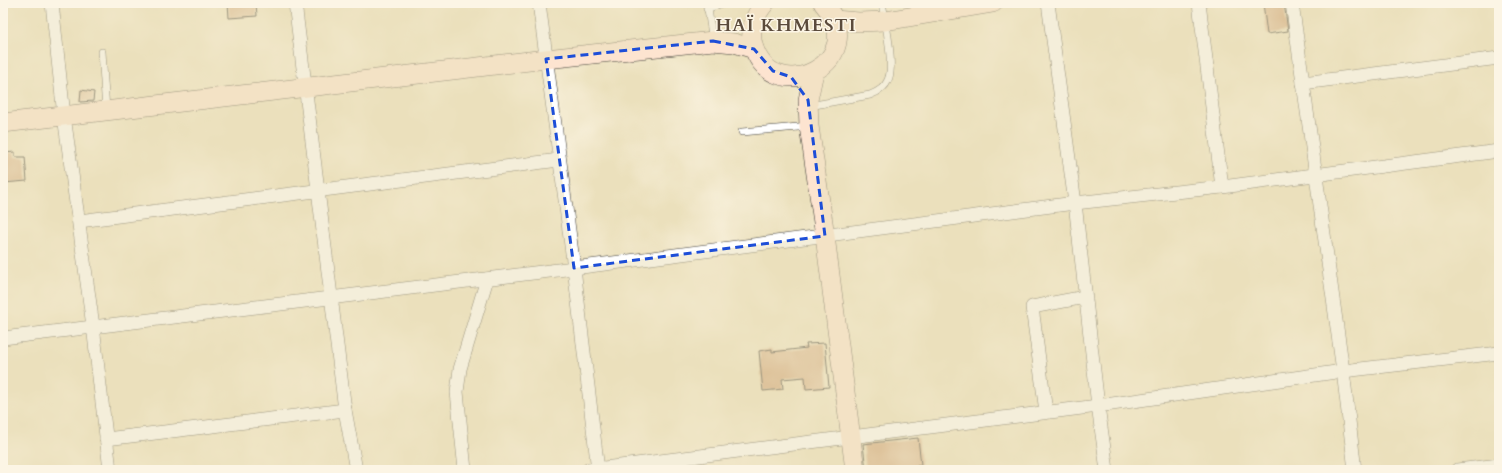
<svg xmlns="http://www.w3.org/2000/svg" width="1502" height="473" font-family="Cardo,serif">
  <rect width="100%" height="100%" fill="#fcf5e5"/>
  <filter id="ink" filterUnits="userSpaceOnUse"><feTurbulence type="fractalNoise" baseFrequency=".025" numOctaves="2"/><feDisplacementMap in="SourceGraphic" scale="8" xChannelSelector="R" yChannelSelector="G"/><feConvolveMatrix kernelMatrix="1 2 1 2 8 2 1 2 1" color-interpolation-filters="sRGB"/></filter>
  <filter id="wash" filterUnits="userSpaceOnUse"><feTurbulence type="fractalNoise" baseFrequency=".012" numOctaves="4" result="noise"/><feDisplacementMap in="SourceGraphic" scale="16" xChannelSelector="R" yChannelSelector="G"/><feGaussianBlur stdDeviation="0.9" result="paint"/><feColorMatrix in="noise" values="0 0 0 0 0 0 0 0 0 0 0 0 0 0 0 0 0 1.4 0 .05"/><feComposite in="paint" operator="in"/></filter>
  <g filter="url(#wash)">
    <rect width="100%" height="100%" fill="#ebe0bc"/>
    <g id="blocks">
      <g fill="#cfa176">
        <polygon points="228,3 256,3 257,16 229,18"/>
        <polygon points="1263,3 1284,3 1288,31 1267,34"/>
        <polygon points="81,90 94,92 93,101 80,102"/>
        <polygon points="15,152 15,157 25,157 27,181 3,183 3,153"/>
        <polygon points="825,343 829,387 806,389 805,377 782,379 783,389 763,391 759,351 772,349 772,352 807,348 806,344"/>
        <polygon points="918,438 921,465 898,468 898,470 866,470 863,444"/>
      </g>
    </g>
  </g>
  <g filter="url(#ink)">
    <use href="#blocks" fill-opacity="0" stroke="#3b3934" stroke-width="1"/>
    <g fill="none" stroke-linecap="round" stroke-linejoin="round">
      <defs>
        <g id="lane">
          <polyline points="707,3 713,41"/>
          <polyline points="707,9 722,3"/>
          <polyline points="102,52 106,110"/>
          <path d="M809,106L870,95C878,92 885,88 888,80C895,66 885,19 882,3"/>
          <polyline points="742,132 809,126"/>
        </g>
        <g id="street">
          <polyline points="52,3 64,116 93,326 110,470"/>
          <polyline points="295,3 345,410 356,470"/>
          <polyline points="539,3 574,268 598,470"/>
          <polyline points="1048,3 1075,203 1098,406 1107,470"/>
          <polyline points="1199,3 1222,187"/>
          <polyline points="1292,3 1343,371 1355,470"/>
          <polyline points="1303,83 1499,58"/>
          <polyline points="79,221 559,160"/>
          <polyline points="3,338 574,268 1075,203 1222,187 1499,151"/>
          <polyline points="1046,412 1032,307 1085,297"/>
          <polyline points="106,439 345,410"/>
          <polyline points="465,470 457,392 460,369 487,279"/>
          <polyline points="588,470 1098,406 1343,371 1499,353"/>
          <polyline points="1457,470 1499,465"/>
        </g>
        <g id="secondary">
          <path d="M765,3C755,14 749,30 753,45C772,112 875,61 823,3"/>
          <polyline points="834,20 859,22 885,21 993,3"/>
          <polyline points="814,72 808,100 809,126 825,236 855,470"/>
          <polyline points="3,123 546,59 713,41 734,43 754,49"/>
        </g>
      </defs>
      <use href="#lane" stroke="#3b3934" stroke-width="8"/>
      <use href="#street" stroke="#3b3934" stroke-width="14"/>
      <use href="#secondary" stroke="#3b3934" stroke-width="20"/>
      <use href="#lane" stroke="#fff" stroke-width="7"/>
      <use href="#street" stroke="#fff" stroke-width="13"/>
      <use href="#secondary" stroke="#fde4d0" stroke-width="19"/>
    </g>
  </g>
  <path d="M0 0H1502V473H0ZM713,41L754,49L773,71L791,77L808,100L825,236L574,268L546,59Z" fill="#ebe0bc" fill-opacity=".55" fill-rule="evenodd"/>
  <path fill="none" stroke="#1d4ed8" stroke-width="3" stroke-dasharray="8 5" stroke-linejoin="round" d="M713,41L754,49L773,71L791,77L808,100L825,236L574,268L546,59Z"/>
  <g text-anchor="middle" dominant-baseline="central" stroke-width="3" stroke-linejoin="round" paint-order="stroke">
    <g font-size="18" font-weight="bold" letter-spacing="1" fill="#5b4b3c" stroke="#fcf5e5">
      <text x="786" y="25">HAÏ KHMESTI</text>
    </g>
  </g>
  <rect width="1502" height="473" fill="none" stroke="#fcf5e5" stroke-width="16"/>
</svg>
